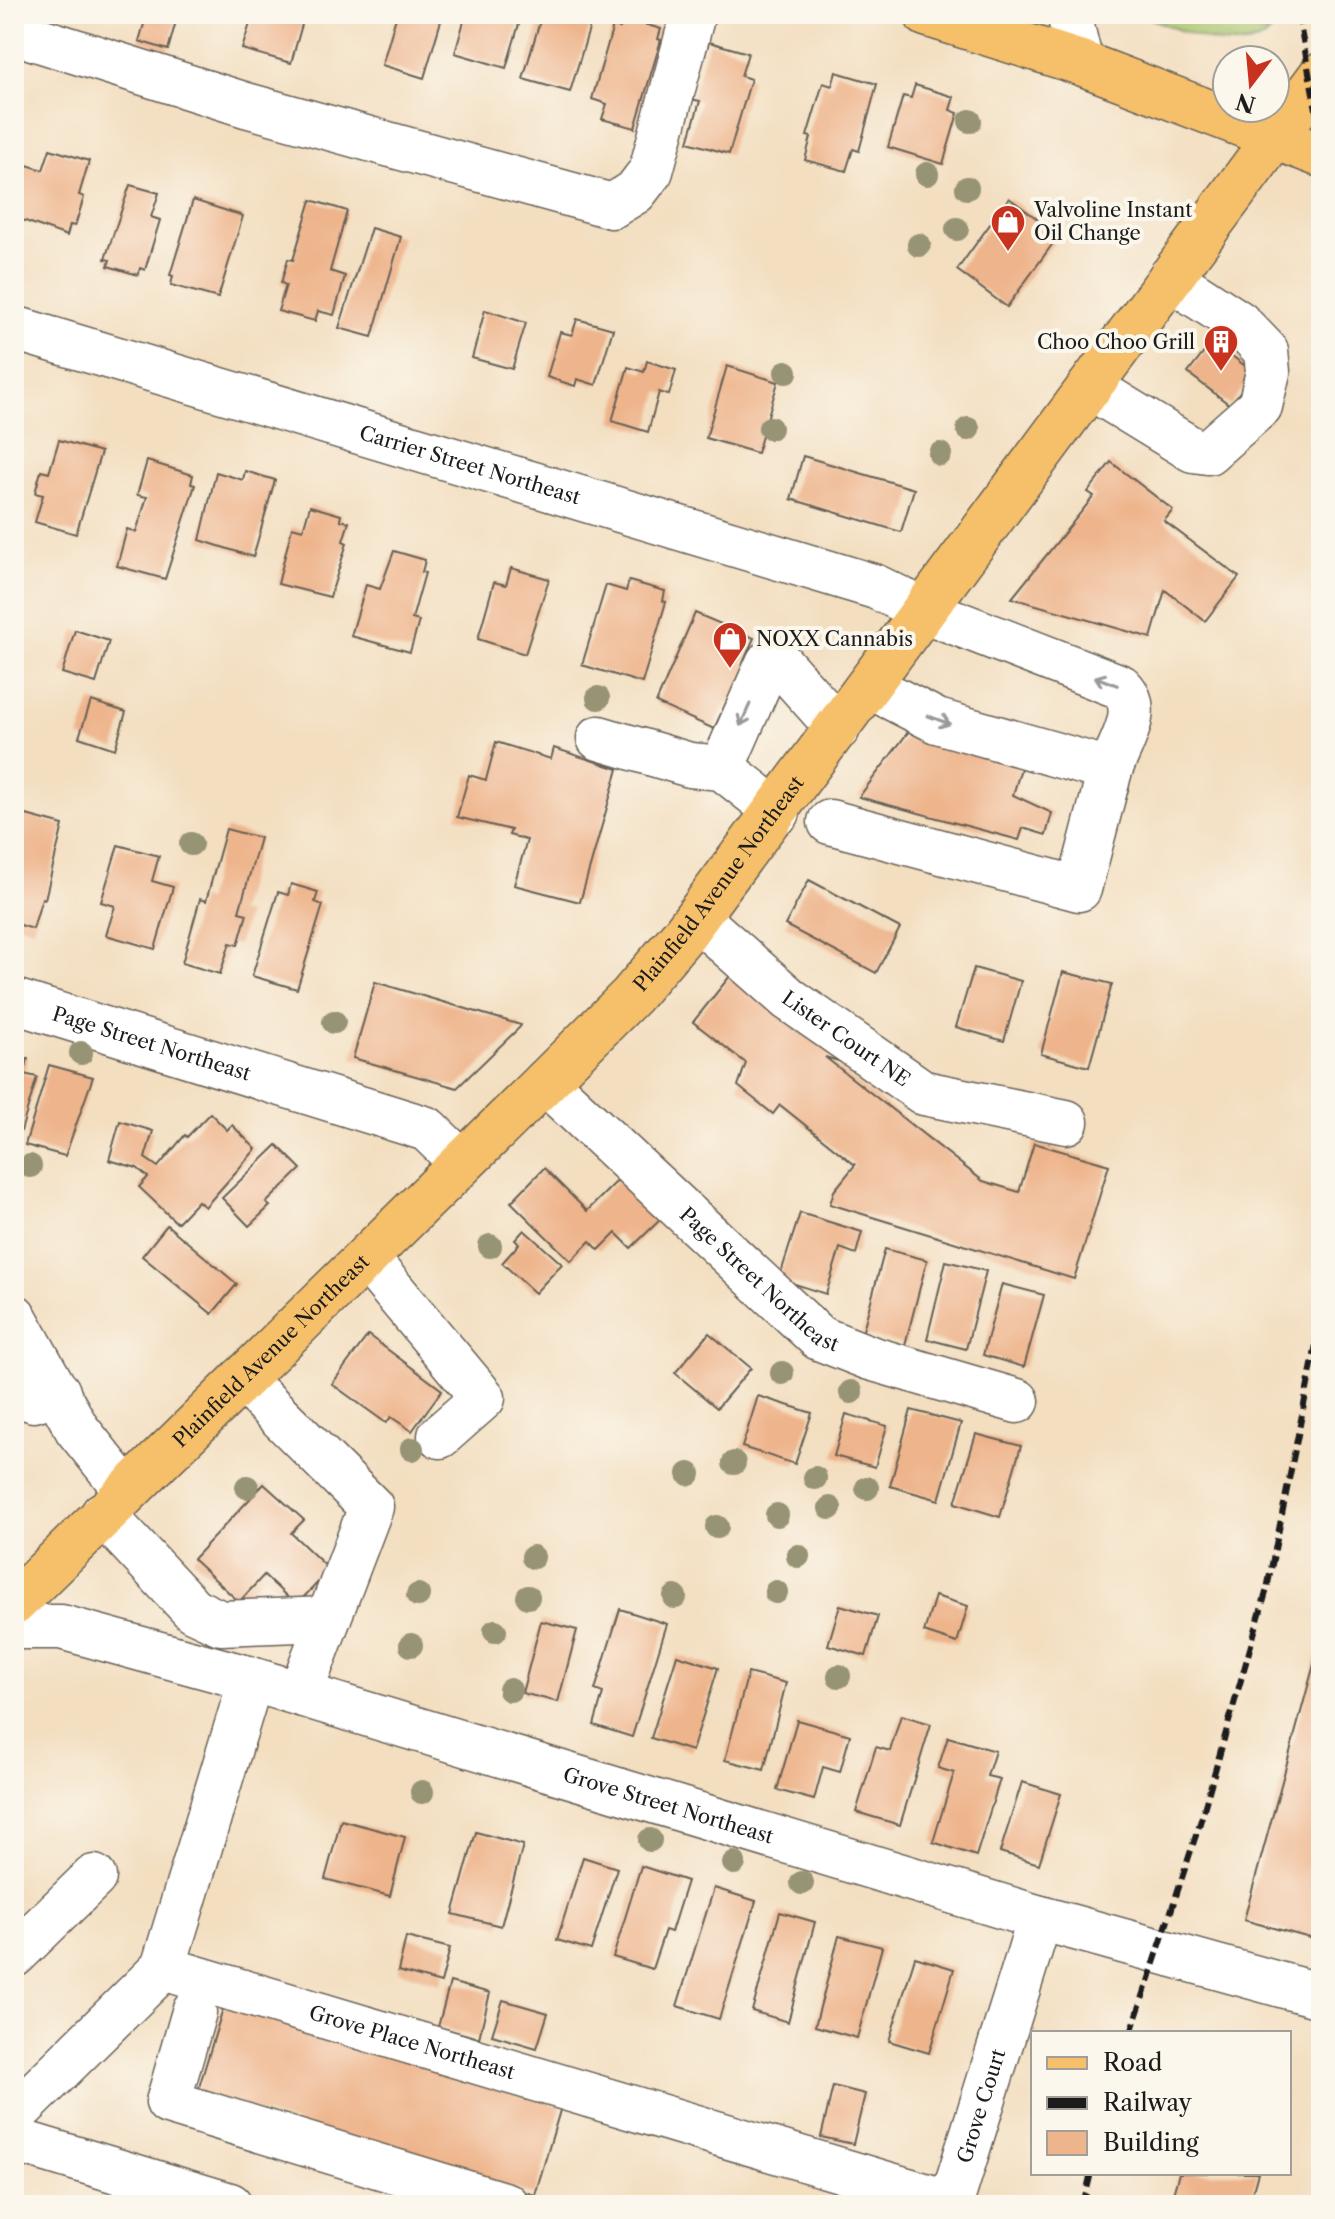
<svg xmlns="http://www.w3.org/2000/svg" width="1335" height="2219" font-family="'Libre Caslon Text',serif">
  <rect width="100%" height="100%" fill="#fbf7ec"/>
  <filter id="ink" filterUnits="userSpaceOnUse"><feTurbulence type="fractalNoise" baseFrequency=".0125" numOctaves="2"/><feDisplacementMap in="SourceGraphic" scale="16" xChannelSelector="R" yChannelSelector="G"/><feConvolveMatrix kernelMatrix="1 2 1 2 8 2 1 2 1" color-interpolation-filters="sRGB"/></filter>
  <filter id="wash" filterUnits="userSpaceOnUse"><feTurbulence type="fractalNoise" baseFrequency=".006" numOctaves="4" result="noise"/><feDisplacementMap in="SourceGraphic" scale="32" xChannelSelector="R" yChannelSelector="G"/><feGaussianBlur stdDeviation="1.8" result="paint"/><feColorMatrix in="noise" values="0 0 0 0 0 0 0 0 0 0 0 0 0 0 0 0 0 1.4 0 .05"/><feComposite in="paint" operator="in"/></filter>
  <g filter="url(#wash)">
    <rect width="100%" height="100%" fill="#f3dec0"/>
    <path fill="#a4c168" stroke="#606e42" stroke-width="2" d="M1139,14H1256L1260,32L1271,31C1244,64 1172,26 1139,14Z"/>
    <g id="blocks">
      <g fill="#eeb48b">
        <polygon points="147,14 178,14 168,50 139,41"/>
        <polygon points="253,14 305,14 291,63 242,49"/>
        <polygon points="397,14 443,14 424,78 382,65"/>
        <polygon points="466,14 522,14 506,68 455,53"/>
        <polygon points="542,14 587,14 586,17 592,19 570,92 523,79"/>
        <polygon points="623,18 661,29 658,39 661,40 635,128 602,119 607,104 592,99 613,26 620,28"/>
        <polygon points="709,42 748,53 741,76 751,79 729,154 688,142 700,101 691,99"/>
        <polygon points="836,72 877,84 859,151 853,149 846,171 805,160 811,137 807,136 823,83 832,86"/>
        <polygon points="915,85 954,97 950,110 958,113 943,164 888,147 903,96 911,98"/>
        <polygon points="50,149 89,161 79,195 84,197 75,226 70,225 67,236 14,217 14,161 43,170"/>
        <polygon points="130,185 159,193 151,217 160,220 145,270 140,268 138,275 108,266 110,260 105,259"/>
        <polygon points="1009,198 1059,235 1007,307 957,270"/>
        <polygon points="193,200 243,216 218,298 171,285 173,276 170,275"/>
        <polygon points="311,200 347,211 330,271 345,276 334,315 318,311 315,321 278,311 286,285 281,283 288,259 293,260"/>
        <polygon points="371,228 401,237 372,337 339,328"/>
        <polygon points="485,310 526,323 512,369 472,358"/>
        <polygon points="577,319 613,329 596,385 577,379 575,386 547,377 560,332 572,335"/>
        <polygon points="1213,341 1254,373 1230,405 1188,373"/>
        <polygon points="647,361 676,370 669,395 659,392 648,432 612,421 628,367 644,372"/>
        <polygon points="727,366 778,382 757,453 706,438"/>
        <polygon points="59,440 101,452 76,534 35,522 43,495 35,493 41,471 49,473"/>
        <polygon points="803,456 914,489 901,532 791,499"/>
        <polygon points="147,461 193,475 191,484 195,485 165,579 117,566 127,529 136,532 147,497 137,495"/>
        <polygon points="1111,462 1173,510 1164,521 1239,577 1205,621 1165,590 1151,638 1012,598 1094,496 1088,492"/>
        <polygon points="245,471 275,480 253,557 200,540 216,472 243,480"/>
        <polygon points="310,506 341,515 340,520 349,522 343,541 347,543 330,597 278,584 292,527 303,530"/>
        <polygon points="394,551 425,560 422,572 425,573 412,619 419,621 410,652 351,636 366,585 380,589"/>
        <polygon points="511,568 549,579 525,654 478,639 494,582 506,585"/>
        <polygon points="629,581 665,591 663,601 666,602 642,683 582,665 606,585 626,591"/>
        <polygon points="695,613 754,638 743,663 752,667 735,707 726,703 714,729 656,703"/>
        <polygon points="75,630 109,641 96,683 62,673"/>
        <polygon points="91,701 126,712 115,749 79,737"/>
        <polygon points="909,731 1022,765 1013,795 1052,813 1046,835 1023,828 1019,840 859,797"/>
        <polygon points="496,742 551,759 554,748 618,769 580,902 514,885 527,840 509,835 511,830 457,817 469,775 486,780"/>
        <polygon points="19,813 63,825 45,899 42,898 33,929 14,923 14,831"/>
        <polygon points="226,829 260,838 239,912 247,914 238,945 230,943 220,974 182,963 200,899 206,901"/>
        <polygon points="118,845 159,856 152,881 173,887 155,949 106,935 115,906 101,902"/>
        <polygon points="809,880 900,928 876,973 785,925"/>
        <polygon points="291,884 318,892 315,902 323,905 297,989 252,976 278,892 288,895"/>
        <polygon points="974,968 1021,981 1004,1041 956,1027"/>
        <polygon points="734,971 849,1064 825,1057 983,1181 1019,1192 1034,1143 1109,1165 1074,1279 830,1204 834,1191 855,1165 780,1105 773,1114 738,1086 746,1063 693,1022"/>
        <polygon points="1063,972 1112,984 1089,1067 1041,1054"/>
        <polygon points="375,982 521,1025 520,1027 457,1088 353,1058"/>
        <polygon points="14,1055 28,1059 24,1074 37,1077 21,1131 14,1129"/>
        <polygon points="49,1065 93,1077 65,1156 25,1145"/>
        <polygon points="210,1113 227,1130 232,1125 256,1149 205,1207 198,1201 177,1223 139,1187 148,1177 137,1168 109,1160 120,1121 153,1131 145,1158 158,1167 185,1135 187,1137"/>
        <polygon points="277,1145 301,1169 266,1203 270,1206 249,1226 222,1198"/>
        <polygon points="544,1168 587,1211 625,1173 666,1214 631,1248 616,1233 599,1250 590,1241 571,1261 511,1202"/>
        <polygon points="800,1213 862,1232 856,1254 840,1248 826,1294 779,1279"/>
        <polygon points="167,1225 237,1284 212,1314 142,1256"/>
        <polygon points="524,1230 562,1264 535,1293 502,1263 519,1244 515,1240"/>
        <polygon points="885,1249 927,1260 905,1345 862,1334"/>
        <polygon points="946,1261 986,1271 966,1349 927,1339"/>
        <polygon points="1002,1284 1044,1295 1024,1367 983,1355"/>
        <polygon points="709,1333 751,1368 717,1408 675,1373"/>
        <polygon points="368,1335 442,1390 412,1431 391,1417 386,1423 332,1384"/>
        <polygon points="758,1396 812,1413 795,1464 742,1447"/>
        <polygon points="911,1410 961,1423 939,1500 890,1486"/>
        <polygon points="846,1414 887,1426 875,1467 834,1456"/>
        <polygon points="976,1434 1021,1446 1000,1517 955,1503"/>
        <polygon points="264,1484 304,1520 291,1533 330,1570 296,1605 264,1575 239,1602 193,1559"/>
        <polygon points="935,1596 968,1606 957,1643 924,1632"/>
        <polygon points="840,1605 878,1616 866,1656 828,1645"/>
        <polygon points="620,1609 667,1624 632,1737 594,1725 603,1693 595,1690"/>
        <polygon points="541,1621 577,1630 558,1702 522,1693"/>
        <polygon points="677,1655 718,1668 692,1751 651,1738"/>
        <polygon points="1316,1657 1321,1659 1321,1941 1244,1920"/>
        <polygon points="748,1673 786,1683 764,1770 725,1760"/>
        <polygon points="901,1715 931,1724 900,1825 856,1812 876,1747 890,1751"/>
        <polygon points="797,1720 850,1735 840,1772 823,1767 814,1800 777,1790"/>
        <polygon points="948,1737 995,1751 987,1776 1000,1779 976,1856 933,1842 954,1773 938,1768"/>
        <polygon points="1022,1782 1061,1794 1039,1864 1000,1852"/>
        <polygon points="341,1820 405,1837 390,1896 325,1879"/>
        <polygon points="476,1832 523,1845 501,1926 453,1914"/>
        <polygon points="583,1857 617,1868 591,1950 557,1940"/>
        <polygon points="641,1866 687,1881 671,1932 665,1930 652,1969 613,1957"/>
        <polygon points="714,1888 756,1901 719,2019 677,2006"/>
        <polygon points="780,1912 815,1922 788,2022 752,2011"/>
        <polygon points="839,1936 882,1947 857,2038 815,2026"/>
        <polygon points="406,1937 450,1948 441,1983 398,1971"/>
        <polygon points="915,1957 954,1969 929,2053 889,2041"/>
        <polygon points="450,1982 490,1993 479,2038 438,2027"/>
        <polygon points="503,2000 548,2013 537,2048 492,2035"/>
        <polygon points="224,2005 561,2107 535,2195 197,2094"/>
        <polygon points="833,2086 865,2094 853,2144 821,2137"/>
        <polygon points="1179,2173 1258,2173 1249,2205 1170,2205"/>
      </g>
    </g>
  </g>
  <g filter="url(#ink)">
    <use href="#blocks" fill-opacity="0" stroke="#676055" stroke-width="2"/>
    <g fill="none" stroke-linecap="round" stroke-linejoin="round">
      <defs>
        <g id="minor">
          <polyline points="1069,14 1081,63"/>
          <polyline points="14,32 246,105 612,206 635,192 651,171 693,14"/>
          <path id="s1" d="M14,328L876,587L923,610L1121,687C1144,710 1120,743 1110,770L937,721L869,686"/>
          <polyline points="1090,387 1193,450 1208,452 1260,406 1268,372 1266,351 1239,323 1170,278"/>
          <polyline points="599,738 690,765 722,768 778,812"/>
          <polyline points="722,768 768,663 781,664 838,728"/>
          <polyline points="830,822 1079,889 1110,770"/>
          <path id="s2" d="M697,918L789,999L924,1093L1066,1122"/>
          <path id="s3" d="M14,1001L427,1129L462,1163"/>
          <path id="s4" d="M545,1082L819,1338L870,1358L1017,1401"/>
          <polyline points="366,1258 483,1398 440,1436"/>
          <polyline points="14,1316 77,1429 127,1491"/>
          <polyline points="242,1379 371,1507 300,1694"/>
          <polyline points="14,1393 34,1400 58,1392"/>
          <polyline points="103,1514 193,1610 221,1623 328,1619"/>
          <path id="s5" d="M14,1627H61L251,1679L1040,1918L1321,1996"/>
          <path id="s6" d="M251,1679L163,1968L951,2203L1040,1918"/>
          <polyline points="14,1955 94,1877"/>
          <polyline points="194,2012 168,2102 506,2205"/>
          <polyline points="14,2115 163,1968"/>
          <polyline points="14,2140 230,2205"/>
        </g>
        <g id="major">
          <polyline points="926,14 1081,63 1321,155"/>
          <path id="s7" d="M14,1603L545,1082L631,996L683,935L1321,75"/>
        </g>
      </defs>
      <use href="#minor" stroke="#676055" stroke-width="47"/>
      <use href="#major" stroke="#676055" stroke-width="47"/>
      <use href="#minor" stroke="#fff" stroke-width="44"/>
      <use href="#major" stroke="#f6c06b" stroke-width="44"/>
      <g stroke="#1c1c1c" stroke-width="6" stroke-dasharray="12 6" stroke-linecap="butt">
        <polyline points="1298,14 1321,136"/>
        <polyline points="1131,2033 1200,1823 1267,1589 1321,1320"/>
        <polyline points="1083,2205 1091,2173"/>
      </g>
    </g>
    <g fill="#979375">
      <circle cx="970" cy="121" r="12"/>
      <circle cx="927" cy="174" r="12"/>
      <circle cx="967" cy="188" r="12"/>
      <circle cx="957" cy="229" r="12"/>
      <circle cx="919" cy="245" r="12"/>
      <circle cx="786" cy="372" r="12"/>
      <circle cx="770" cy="428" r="12"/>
      <circle cx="968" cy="429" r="12"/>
      <circle cx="940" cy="454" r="12"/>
      <circle cx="598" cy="698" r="12"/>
      <circle cx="191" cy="844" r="12"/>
      <circle cx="334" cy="1022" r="12"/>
      <circle cx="81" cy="1053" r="12"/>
      <circle cx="30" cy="1166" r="12"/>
      <circle cx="490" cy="1246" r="12"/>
      <circle cx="782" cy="1373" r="12"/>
      <circle cx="851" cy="1392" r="12"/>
      <circle cx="412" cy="1449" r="12"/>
      <circle cx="734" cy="1463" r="12"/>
      <circle cx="689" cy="1474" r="12"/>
      <circle cx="815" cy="1478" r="12"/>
      <circle cx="247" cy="1487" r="12"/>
      <circle cx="867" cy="1488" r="12"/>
      <circle cx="830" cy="1508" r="12"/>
      <circle cx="777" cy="1515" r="12"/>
      <circle cx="717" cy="1527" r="12"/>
      <circle cx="798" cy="1556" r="12"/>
      <circle cx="533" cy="1557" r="12"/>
      <circle cx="776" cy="1592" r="12"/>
      <circle cx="418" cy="1595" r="12"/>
      <circle cx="528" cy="1597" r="12"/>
      <circle cx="675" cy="1597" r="12"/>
      <circle cx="495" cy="1631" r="12"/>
      <circle cx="411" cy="1645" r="12"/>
      <circle cx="839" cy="1676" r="12"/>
      <circle cx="510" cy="1690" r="12"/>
      <circle cx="422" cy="1792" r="12"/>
      <circle cx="650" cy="1840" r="12"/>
      <circle cx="734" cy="1863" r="12"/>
      <circle cx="802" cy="1883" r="12"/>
    </g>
    <defs><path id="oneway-shaft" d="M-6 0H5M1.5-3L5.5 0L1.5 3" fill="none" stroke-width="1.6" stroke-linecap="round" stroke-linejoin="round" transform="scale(2)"/></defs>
    <g stroke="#999">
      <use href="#oneway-shaft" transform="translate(1106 681) rotate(-159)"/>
      <use href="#oneway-shaft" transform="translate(745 715) rotate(114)"/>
      <use href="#oneway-shaft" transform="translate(939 720) rotate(21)"/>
    </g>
  </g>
  <defs>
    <symbol id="shop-pin" viewBox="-11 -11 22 30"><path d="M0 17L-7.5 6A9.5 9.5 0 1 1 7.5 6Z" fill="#c8321e" stroke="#fbf7ec"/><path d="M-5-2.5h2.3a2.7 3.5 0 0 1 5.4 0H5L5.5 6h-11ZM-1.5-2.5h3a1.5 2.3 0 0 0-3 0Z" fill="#fff"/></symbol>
    <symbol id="building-pin" viewBox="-11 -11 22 30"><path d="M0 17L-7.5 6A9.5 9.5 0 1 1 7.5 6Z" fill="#c8321e" stroke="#fbf7ec"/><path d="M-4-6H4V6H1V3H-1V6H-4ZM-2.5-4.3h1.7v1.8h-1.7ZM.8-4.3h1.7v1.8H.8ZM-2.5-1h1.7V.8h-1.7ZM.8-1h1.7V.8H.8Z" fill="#fff"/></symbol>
  </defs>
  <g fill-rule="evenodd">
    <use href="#shop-pin" x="988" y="202" width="40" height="54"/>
    <use href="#building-pin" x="1201" y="322" width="40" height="54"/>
    <use href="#shop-pin" x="710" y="619" width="40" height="54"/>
  </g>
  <g text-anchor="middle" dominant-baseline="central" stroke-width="8" stroke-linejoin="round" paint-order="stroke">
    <g font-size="20" fill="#1c1c1c" stroke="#fbf7ec" text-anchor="start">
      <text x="1034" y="210">Valvoline Instant<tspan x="1034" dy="23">Oil Change</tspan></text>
      <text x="1195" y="342" text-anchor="end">Choo Choo Grill</text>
      <text x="756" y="639">NOXX Cannabis</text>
    </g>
    <g font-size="20" fill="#1c1c1c" stroke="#fbf7ec">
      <text stroke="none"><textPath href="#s1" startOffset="476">Carrier Street Northeast</textPath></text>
      <text stroke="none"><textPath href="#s7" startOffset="1008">Plainfield Avenue Northeast</textPath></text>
      <text stroke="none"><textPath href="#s2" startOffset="192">Lister Court NE</textPath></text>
      <text stroke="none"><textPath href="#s3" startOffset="144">Page Street Northeast</textPath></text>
      <text stroke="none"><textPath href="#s4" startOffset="292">Page Street Northeast</textPath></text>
      <text stroke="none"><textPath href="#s7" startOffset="360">Plainfield Avenue Northeast</textPath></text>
      <text stroke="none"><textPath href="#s5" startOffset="680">Grove Street Northeast</textPath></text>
      <text stroke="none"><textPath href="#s6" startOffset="562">Grove Place Northeast</textPath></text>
      <text stroke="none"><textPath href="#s6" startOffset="1226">Grove Court</textPath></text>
    </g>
  </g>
  <rect width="1335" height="2219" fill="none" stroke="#fbf7ec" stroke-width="48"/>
  <rect x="1031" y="2031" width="260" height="144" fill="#fbf7ec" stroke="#a29f99" stroke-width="2"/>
  <rect x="1047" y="2057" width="40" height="12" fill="#f6c06b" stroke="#a29f99" stroke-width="2"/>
  <text x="1103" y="2071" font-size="24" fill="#1c1c1c">Road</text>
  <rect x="1047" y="2097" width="40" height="12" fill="#1c1c1c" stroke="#a29f99" stroke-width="2"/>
  <text x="1103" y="2111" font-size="24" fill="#1c1c1c">Railway</text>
  <rect x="1047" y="2131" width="40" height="24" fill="#eeb48b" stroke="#a29f99" stroke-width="2"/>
  <text x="1103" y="2151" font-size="24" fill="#1c1c1c">Building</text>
  <g transform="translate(1251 84) rotate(196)"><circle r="38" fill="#fbf7ec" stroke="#a29f99" stroke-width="2"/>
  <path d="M0-6L14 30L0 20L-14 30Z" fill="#c8321e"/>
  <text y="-12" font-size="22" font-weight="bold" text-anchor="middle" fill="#1c1c1c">N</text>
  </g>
</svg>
